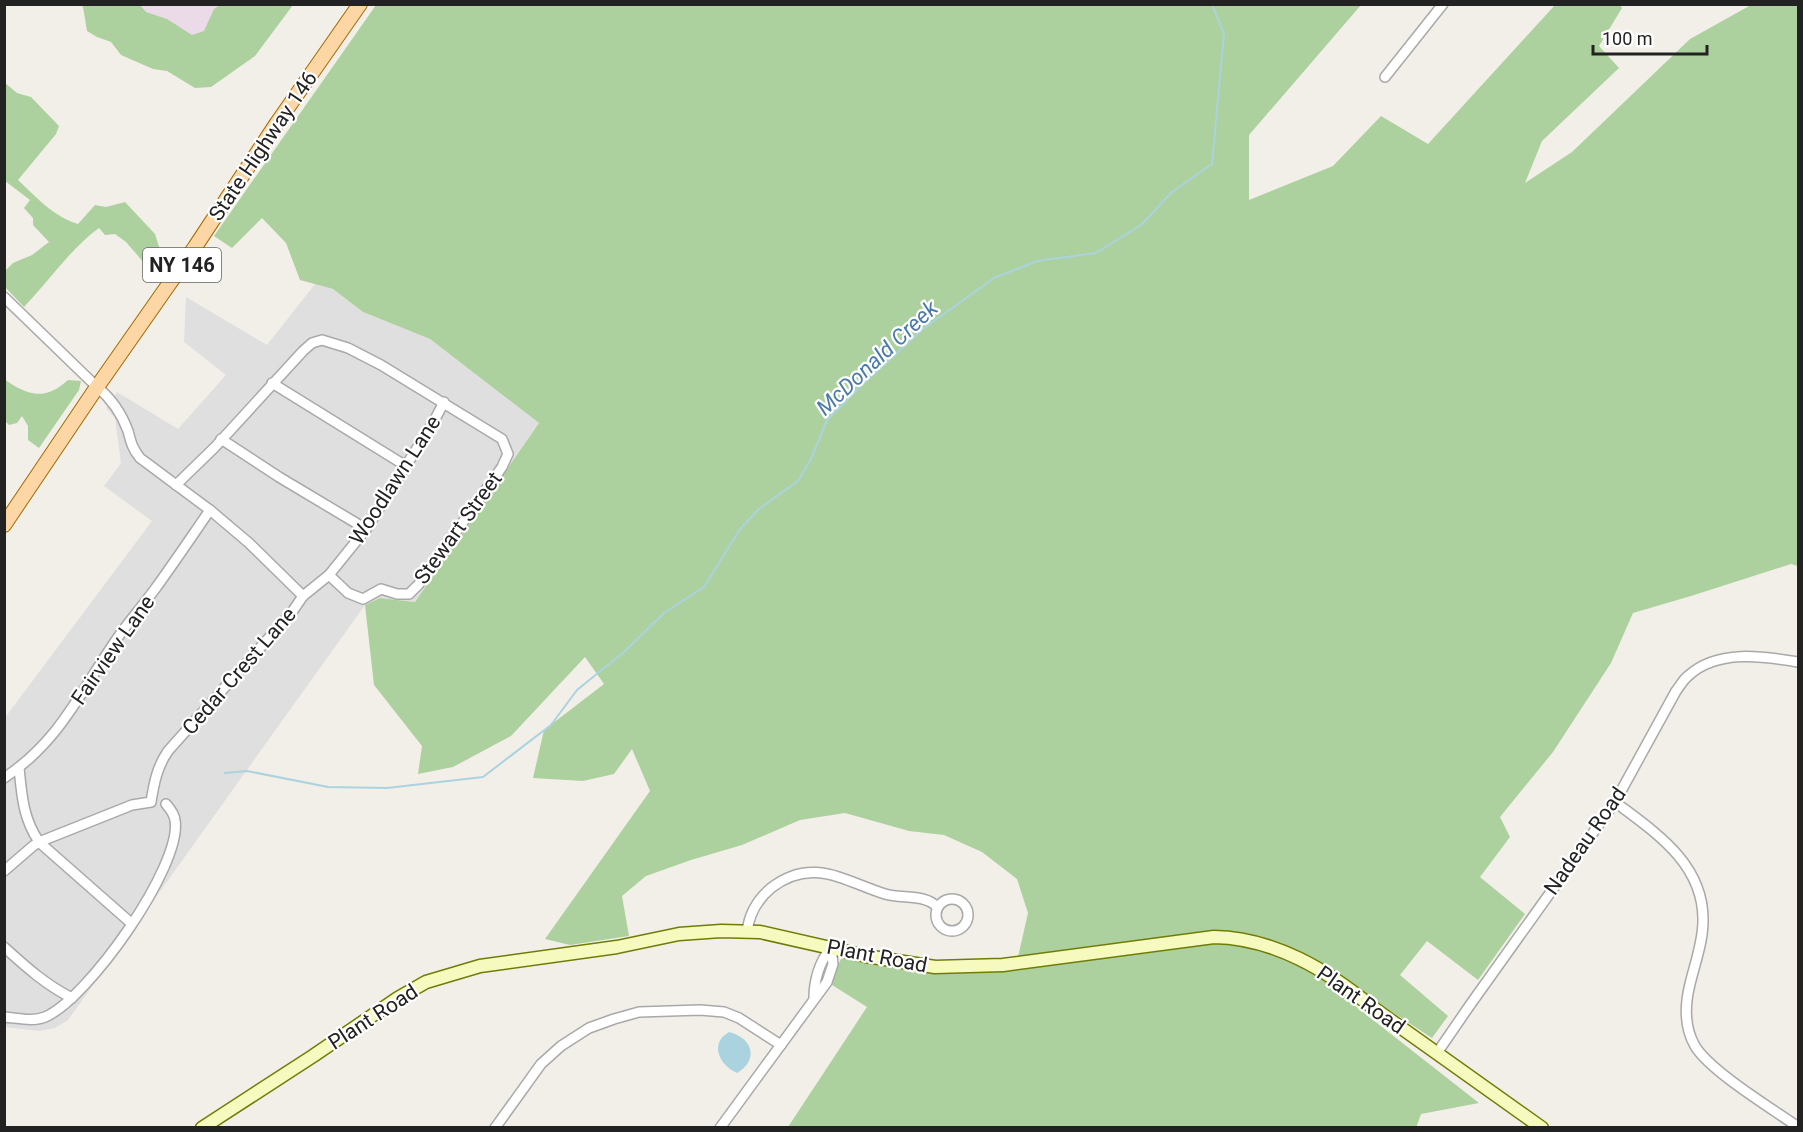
<svg xmlns="http://www.w3.org/2000/svg" width="1803" height="1132" font-family="Roboto,sans-serif">
  <rect width="100%" height="100%" fill="#f2efe9"/>
  <polygon fill="#e0dfdf" points="315,284 333,289 363,312 430,339 539,423 415,602 380,598 365,605 68,1020 55,1028 39,1031 5,1027 4,719 152,521 104,486 121,463 115,418 106,408 117,392 178,429 226,375 184,342 186,297 267,345"/>
  <polygon fill="#ebdbe8" points="127,5 226,5 197,49"/>
  <g fill="#add19e">
    <polygon points="81,5 140,5 146,12 167,19 192,35 204,31 214,9 220,5 293,5 255,56 211,87 195,88 167,71 153,69 121,55 111,42 97,37 87,31 83,7"/>
    <polygon points="376,5 1361,5 1249,135 1249,200 1333,166 1381,116 1428,144 1555,5 1620,5 1622,8 1599,46 1619,68 1542,141 1525,183 1572,152 1690,39 1751,5 1798,5 1798,566 1791,564 1691,596 1633,613 1611,663 1553,752 1500,817 1510,837 1480,877 1525,914 1478,980 1427,941 1400,975 1448,1016 1432,1038 1386,1008 1345,998 1479,1103 1421,1114 1416,1128 788,1127 867,1007 832,985 835,971 841,959 876,950 912,960 956,961 1018,957 1028,913 1017,879 982,852 944,835 909,831 845,813 800,820 742,845 691,860 646,876 622,896 629,936 570,945 545,939 650,791 632,749 614,774 583,781 533,778 544,730 604,684 585,657 511,736 453,767 418,774 422,746 374,685 365,605 380,598 415,602 539,423 430,339 363,312 333,289 300,280 286,243 262,218 232,248 214,236"/>
    <path d="M4,82L17,93L31,97L59,126L56,134L18,180C36,197 54,217 78,224L95,205L106,207L125,202L155,234L166,269L158,279L126,242L115,234L105,235L99,228C70,249 49,281 24,307L5,287V271L13,263L32,255L49,242L33,225V218L24,208L30,200L5,181Z"/>
    <path d="M4,379C28,396 45,401 68,380L81,381L79,390L39,448L28,440V426L22,416L17,423L9,425L5,421Z"/>
  </g>
  <path fill="#aad3df" d="M729,1032C753,1038 759,1060 737,1073C719,1065 709,1043 729,1032Z"/>
  <g fill="none" stroke-linecap="round" stroke-linejoin="round">
    <polyline stroke="#aad3df" stroke-width="2" points="225,773 247,771 328,787 387,788 483,777 551,725 577,690 624,652 664,613 704,587 740,529 759,509 798,481 811,459 827,420 863,384 923,329 994,278 1037,261 1096,253 1141,225 1172,192 1212,164 1224,34 1212,4"/>
    <defs>
      <g id="street">
        <polyline points="1385,77 1443,4"/>
        <path d="M4,297L97,387C112,399 121,412 128,431C131,442 132,448 140,458L210,510L249,543L303,596L292,612L168,751C157,767 154,783 151,802L132,805L39,842L33,846L4,871"/>
        <polyline points="272,383 406,466"/>
        <polyline points="221,439 279,477 366,529"/>
        <polyline points="176,485 215,447 303,351 312,343 322,340 348,348 381,365 502,439 508,454 502,467 419,584 409,594 397,594 381,589 363,599 348,593 329,575"/>
        <polyline points="303,596 329,575 366,529 433,423 444,402"/>
        <path d="M19,768C22,797 23,818 39,842L131,923"/>
        <path d="M4,778C62,740 83,686 121,633C132,618 144,604 155,589C174,563 192,536 210,510"/>
        <path d="M1615,802C1656,833 1704,864 1703,921C1703,942 1695,963 1690,984C1685,1004 1684,1027 1695,1046C1710,1071 1771,1108 1798,1127"/>
        <circle cx="952" cy="915" r="16"/>
        <path d="M747,932C749,914 758,899 771,888C812,856 844,881 885,894C902,899 926,894 937,907"/>
        <path d="M4,947C26,967 46,985 72,998"/>
        <path d="M814,998C814,979 819,963 831,947"/>
        <path d="M4,1017C18,1018 33,1022 45,1017C87,1000 183,865 175,820C174,813 170,809 166,804"/>
        <path d="M1437,1053L1470,1005L1615,802L1676,691C1680,686 1683,680 1688,676C1717,649 1763,656 1798,662"/>
        <polyline points="495,1128 541,1064 561,1046 589,1028 614,1019 639,1012 700,1010 724,1012 739,1018 781,1045"/>
        <polyline points="720,1128 827,982 833,964 831,947"/>
      </g>
      <path id="secondary" d="M202,1128L313,1056L398,998L426,982L480,966L617,947L679,934L721,931L760,932L866,956L935,967L1003,965L1214,937C1274,938 1327,970 1372,1007L1542,1128"/>
      <polyline id="primary" points="4,525 97,387 195,247 277,123 360,4"/>
    </defs>
    <use href="#street" stroke="#a9a9a9" stroke-width="12"/>
    <use href="#secondary" stroke="#707d05" stroke-width="15"/>
    <use href="#primary" stroke="#a06b00" stroke-width="16"/>
    <use href="#street" stroke="#fff" stroke-width="9"/>
    <use href="#secondary" stroke="#f7fabf" stroke-width="12"/>
    <use href="#primary" stroke="#fcd6a4" stroke-width="14"/>
  </g>
  <g text-anchor="middle" dominant-baseline="central" stroke-width="4.5" stroke-linejoin="round" paint-order="stroke">
    <rect fill="#fff" stroke="#646464" stroke-width="1.5" x="143" y="248" width="78" height="34" rx="4.5"/>
    <g font-size="20" font-weight="bold" fill="#222">
      <text x="182" y="265">NY 146</text>
    </g>
    <g font-size="21" fill="#222" stroke="#fff">
      <text transform="translate(263 146) rotate(-56)">State Highway 146</text>
      <text transform="translate(395 480) rotate(-57)">Woodlawn Lane</text>
      <text transform="translate(458 528) rotate(-54)">Stewart Street</text>
      <text transform="translate(113 650) rotate(-55)">Fairview Lane</text>
      <text transform="translate(239 671) rotate(-49)">Cedar Crest Lane</text>
      <text transform="translate(1585 841) rotate(-55)">Nadeau Road</text>
      <text transform="translate(877 956) rotate(11)">Plant Road</text>
      <text transform="translate(1361 1000) rotate(35)">Plant Road</text>
      <text transform="translate(373 1017) rotate(-33)">Plant Road</text>
    </g>
    <g font-size="22" font-style="italic" fill="#4a7aab" stroke="#fff">
      <text transform="translate(877 358) rotate(-43)">McDonald Creek</text>
    </g>
  </g>
  <rect width="1803" height="1132" fill="none" stroke="#222222" stroke-width="12"/>
  <path d="M1593 45v9h114v-9" fill="none" stroke="#222222" stroke-width="3"/>
  <text x="1602" y="45" font-size="18" fill="#222222" stroke="#ffffff" stroke-width="4.5" paint-order="stroke">100 m</text>
</svg>
